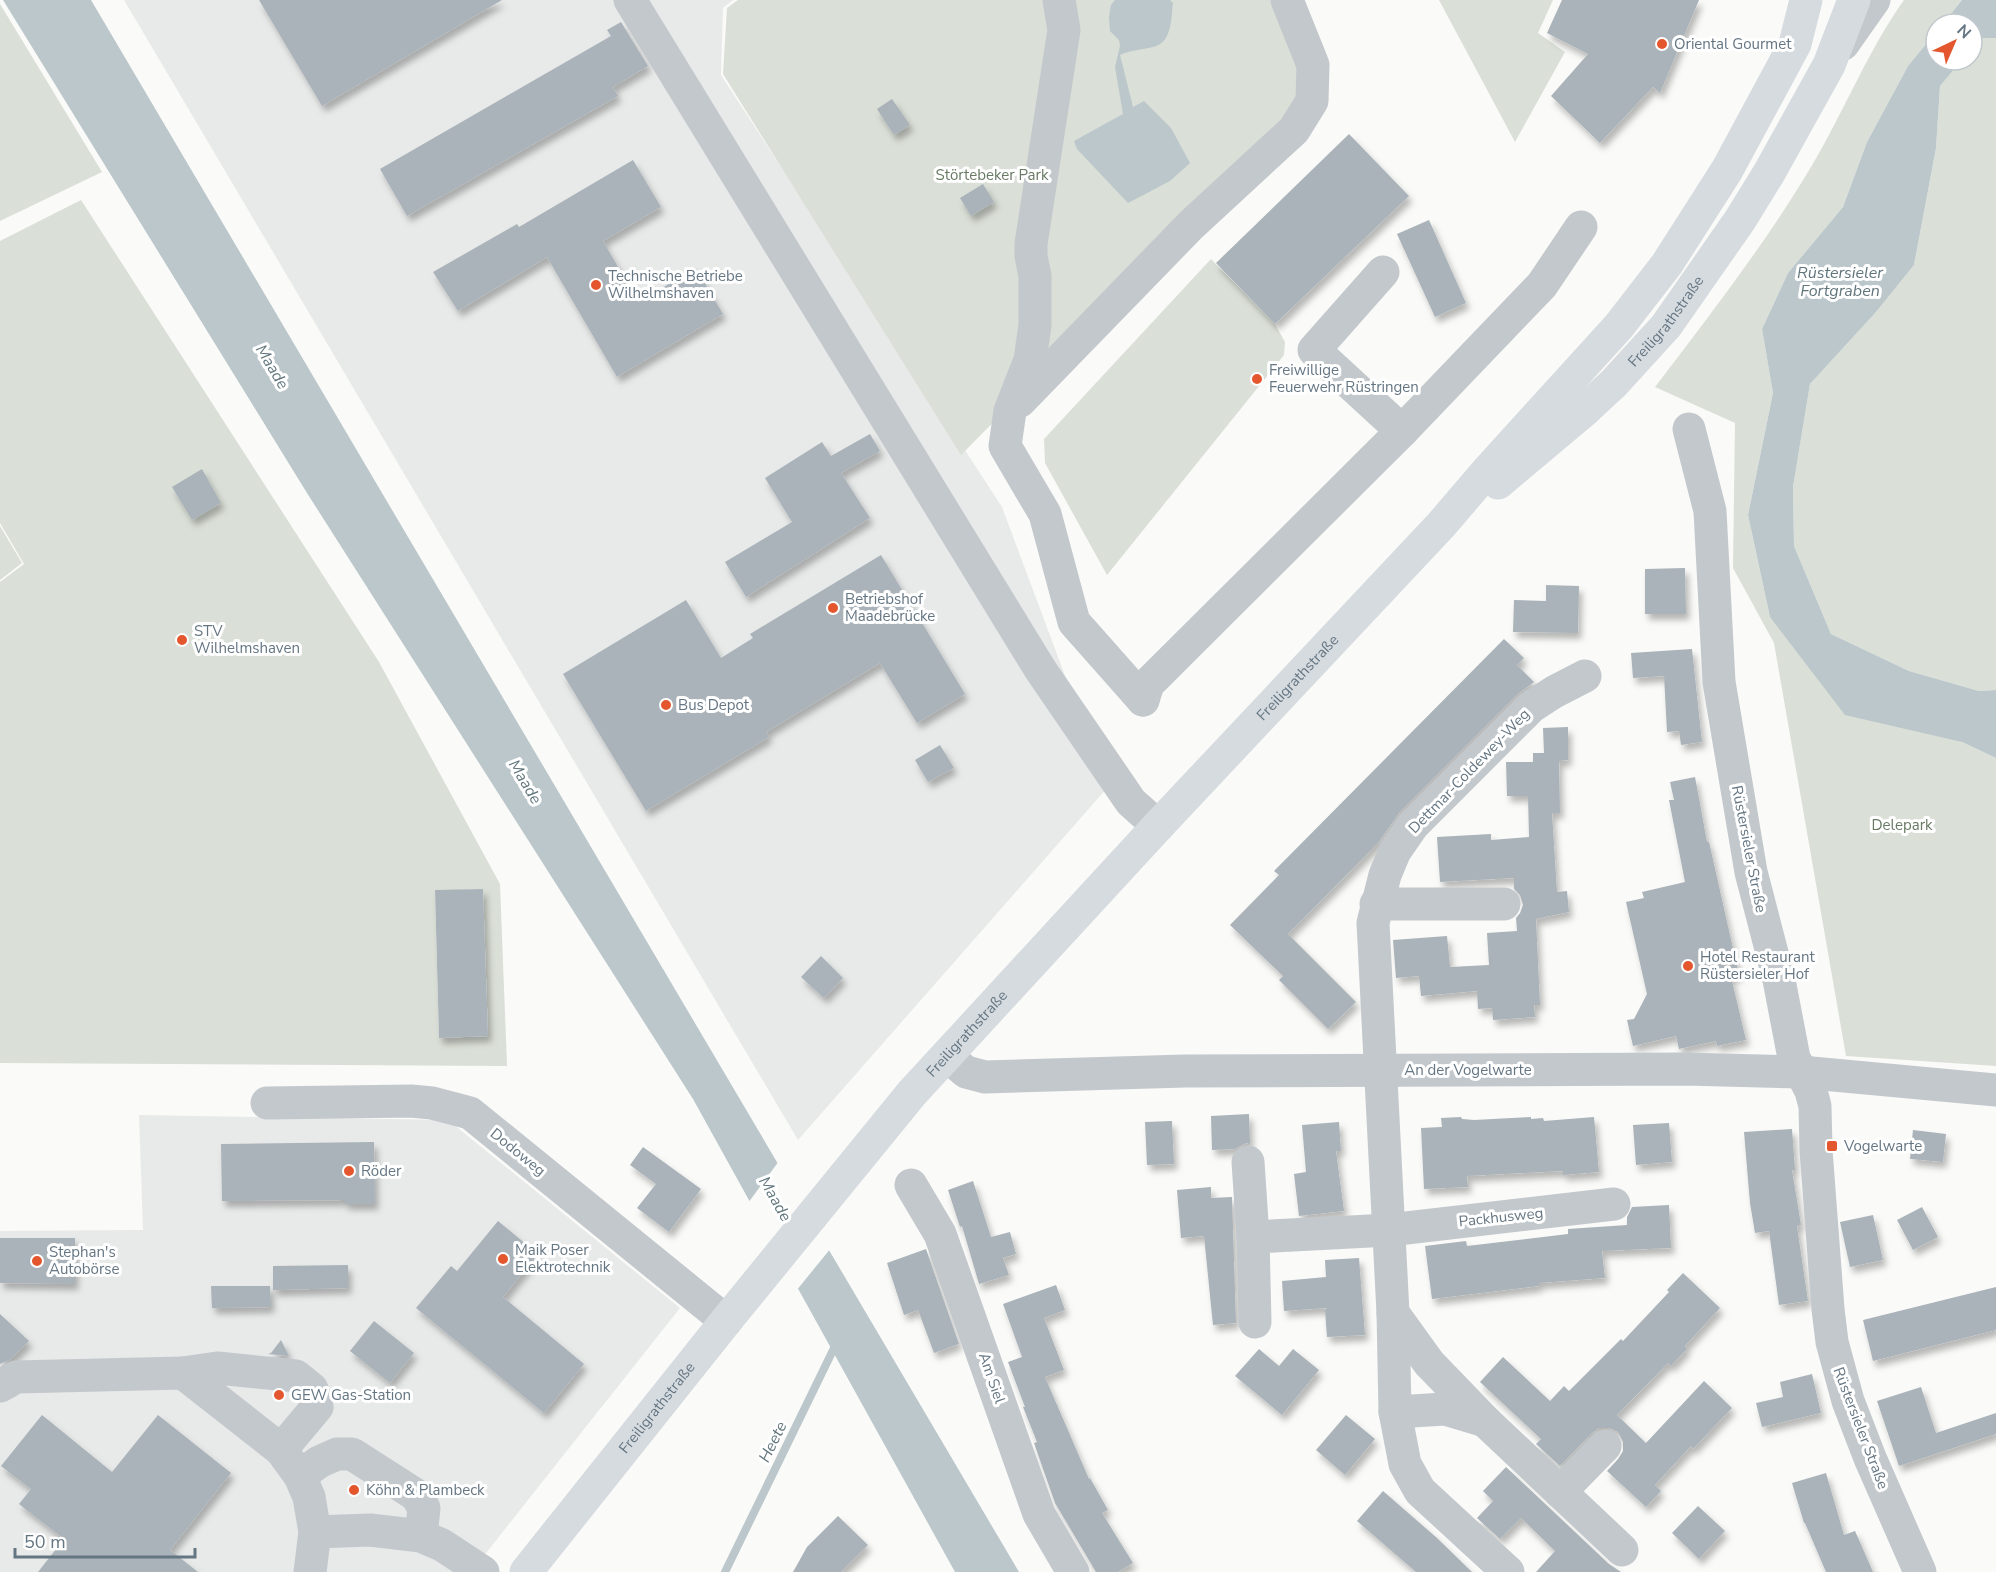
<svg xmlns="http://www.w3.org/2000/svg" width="1996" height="1572" font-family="'Nunito Sans',sans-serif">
  <defs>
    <filter id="shadow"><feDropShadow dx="3.5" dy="6" stdDeviation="3" flood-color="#0004"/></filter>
  </defs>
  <rect width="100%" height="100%" fill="#fafaf8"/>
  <g fill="#e8e9e9">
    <polygon points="124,0 733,0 723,8 721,75 1002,507 1107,788 798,1140"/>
    <polygon points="139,1115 448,1120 680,1308 471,1572 0,1572 0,1231 143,1230"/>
  </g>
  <g fill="#dadfd7" fill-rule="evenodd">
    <polygon points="738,0 1284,0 1308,64 1295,117 961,455 723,74 727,8"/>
    <polygon points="1439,0 1553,0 1538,33 1565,52 1515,142"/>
    <path d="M1904,0H1962L1943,24H1936V32L1908,66L1867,142L1843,207L1788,273L1762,329L1773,393L1748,515L1770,617L1962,742L1996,758V1066L1846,1056L1774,643L1733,568L1735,423L1655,387C1710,315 1765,244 1811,167C1844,112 1867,52 1904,0Z"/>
    <polygon points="0,4 102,172 0,221"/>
    <polygon points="1981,38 1996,38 1996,690 1979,691 1909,671 1831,634 1794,546 1793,487 1810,384 1876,312 1914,265 1936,148 1940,86 1962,60 1972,60 1972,48"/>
    <path d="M81,200L379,662L500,884L507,1066L0,1063V582L24,564L0,523V241ZM483,889L488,1036L439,1038L435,891Z"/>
    <polygon points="1211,259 1275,324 1285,342 1284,355 1107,575 1045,463 1044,439"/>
    <polygon points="0,526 22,563 0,580"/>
  </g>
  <g fill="#bbc7cb">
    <polygon points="3,0 91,0 1019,1572 955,1572 693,1099 307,493"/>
    <path d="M1115,0H1170L1173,3C1171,19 1172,43 1153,47C1141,50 1131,50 1120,55L1133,107L1144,101L1171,128L1190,163L1170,181L1128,203L1077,149L1074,141L1123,114L1115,67L1120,46L1119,40L1110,31L1109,17L1111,5Z"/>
    <polygon points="1962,0 1996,0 1996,38 1981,38 1972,48 1972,24 1943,24"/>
    <polygon points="1936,32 1936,60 1962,60 1940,86 1936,148 1914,265 1876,312 1810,384 1793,487 1794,546 1831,634 1909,671 1979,691 1996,690 1996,758 1962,742 1845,715 1770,617 1748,515 1773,393 1762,329 1788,273 1843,207 1867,142 1908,66"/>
  </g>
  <polygon fill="#fafaf8" points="779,1161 831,1248 796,1291 748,1203"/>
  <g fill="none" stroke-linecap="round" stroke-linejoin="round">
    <polyline stroke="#bbc7cb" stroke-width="8" points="725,1572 836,1344"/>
  </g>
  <g fill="#aab3b9" filter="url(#shadow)">
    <polygon points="259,0 502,0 322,106"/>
    <polygon points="1562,0 1699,0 1660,93 1653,87 1600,143 1551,96 1588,54 1547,33"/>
    <polygon points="621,22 648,66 613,87 618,96 407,216 380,169 611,36 607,30"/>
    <polygon points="892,99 910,125 894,135 877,109"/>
    <polygon points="1349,134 1409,196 1275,324 1216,263"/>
    <polygon points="633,160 661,207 603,241 614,260 638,302 696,268 723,314 617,377 547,257 458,311 433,272 517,224 519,227"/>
    <polygon points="983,184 994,202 971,216 960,198"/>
    <polygon points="1429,220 1466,303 1435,317 1397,234"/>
    <polygon points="870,434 880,451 841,473 870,518 746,597 725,562 792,522 765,478 822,442 831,456"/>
    <polygon points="202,469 221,503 192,520 172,487"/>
    <polygon points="881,555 965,694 917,723 880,663 766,732 769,737 646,811 563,674 686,600 721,658 753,638 750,634"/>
    <polygon points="1685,568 1686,614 1645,614 1645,569"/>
    <polygon points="1546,585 1579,586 1578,633 1513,632 1514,600 1546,601"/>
    <polygon points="1504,639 1524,658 1517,665 1534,682 1518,694 1400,812 1378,843 1288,934 1356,1002 1328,1029 1279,980 1283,976 1230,925 1279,875 1274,871"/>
    <polygon points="1692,649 1702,742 1681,745 1679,731 1667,732 1664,676 1633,678 1631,653"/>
    <polygon points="1568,727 1568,760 1559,761 1560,813 1552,813 1557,892 1567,891 1569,912 1536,919 1540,1005 1534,1005 1535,1017 1493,1020 1492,1008 1478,1009 1477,991 1421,996 1419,976 1396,978 1393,940 1447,936 1450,967 1489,965 1487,933 1517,931 1516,918 1520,913 1523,905 1520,895 1514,889 1514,878 1440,882 1437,837 1491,834 1491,840 1529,837 1528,796 1507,796 1506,762 1533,762 1533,753 1544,753 1543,728"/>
    <polygon points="940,745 954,768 928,782 915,760"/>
    <polygon points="1695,777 1707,842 1709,842 1739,975 1731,977 1746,1040 1717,1046 1716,1041 1679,1049 1676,1036 1633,1046 1627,1020 1634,1019 1647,994 1626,902 1644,898 1642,892 1685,882 1669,800 1674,800 1670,782"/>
    <polygon points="483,889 488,1036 439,1038 435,890"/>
    <polygon points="821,956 843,978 824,998 801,977"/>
    <polygon points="1249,1114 1250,1144 1246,1143 1235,1149 1212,1150 1211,1116"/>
    <polygon points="1461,1117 1462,1119 1474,1120 1531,1117 1531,1119 1543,1118 1544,1121 1594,1117 1599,1172 1563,1175 1563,1171 1467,1176 1468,1187 1424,1189 1421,1128 1442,1127 1441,1118"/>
    <polygon points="1172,1121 1174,1164 1147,1165 1145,1122"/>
    <polygon points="1339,1122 1341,1151 1336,1151 1344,1211 1299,1216 1294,1174 1306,1172 1302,1125"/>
    <polygon points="1669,1123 1672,1162 1636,1165 1633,1125"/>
    <polygon points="1792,1129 1795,1170 1792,1170 1801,1225 1797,1226 1808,1301 1779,1305 1769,1231 1755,1233 1750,1203 1744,1132"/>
    <polygon points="1913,1130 1946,1134 1943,1162 1910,1159"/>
    <polygon points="374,1142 375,1204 345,1204 345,1200 222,1201 221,1144"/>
    <polygon points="643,1147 701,1189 669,1232 637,1208 656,1184 630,1165"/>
    <polygon points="973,1181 991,1237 1010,1232 1016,1254 1003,1258 1009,1275 979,1284 962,1226 960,1227 948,1190"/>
    <polygon points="1211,1187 1211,1198 1232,1197 1236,1323 1213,1325 1204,1236 1181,1238 1177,1190"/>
    <polygon points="1669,1205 1671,1248 1602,1251 1605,1278 1539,1283 1539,1286 1432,1299 1425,1246 1466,1241 1467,1246 1568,1234 1568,1229 1627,1225 1627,1217 1632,1207"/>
    <polygon points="1922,1207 1938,1237 1913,1250 1897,1220"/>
    <polygon points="1873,1215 1883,1260 1850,1267 1840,1222"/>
    <polygon points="498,1221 538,1254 503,1297 584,1364 544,1413 416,1308 451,1266 457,1271"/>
    <polygon points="0,1238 75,1238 75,1284 0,1283"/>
    <polygon points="926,1249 959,1344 934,1353 918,1310 904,1315 887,1263"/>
    <polygon points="1359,1258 1365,1335 1327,1337 1325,1310 1327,1308 1284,1311 1282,1281 1326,1277 1325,1260"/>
    <polygon points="348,1265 348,1288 273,1290 273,1266"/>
    <polygon points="1683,1273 1720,1308 1685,1346 1687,1349 1671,1366 1668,1363 1617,1415 1646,1443 1704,1381 1732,1408 1693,1449 1691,1446 1655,1485 1661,1491 1646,1507 1607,1471 1618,1459 1623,1451 1623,1442 1618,1432 1609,1428 1599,1428 1592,1433 1560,1466 1536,1444 1541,1439 1480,1382 1503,1357 1550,1401 1564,1386 1569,1391 1621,1339 1623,1341 1669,1292 1667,1290"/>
    <polygon points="1056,1285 1065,1310 1044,1318 1064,1370 1045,1377 1089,1479 1090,1478 1108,1510 1102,1513 1133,1563 1118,1572 1096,1572 1055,1503 1034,1443 1037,1442 1023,1407 1025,1407 1008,1362 1022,1357 1003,1304"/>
    <polygon points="211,1286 270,1286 271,1307 212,1308"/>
    <polygon points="1996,1287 1996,1330 1873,1361 1863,1320"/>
    <polygon points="0,1314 29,1341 11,1359 0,1364"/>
    <polygon points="374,1321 414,1353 390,1383 350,1351"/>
    <polygon points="281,1340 289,1356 268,1354 271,1353"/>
    <polygon points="1259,1349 1279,1366 1293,1349 1319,1370 1282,1415 1235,1376"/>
    <polygon points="1812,1374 1821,1413 1762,1427 1756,1403 1783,1397 1780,1382"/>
    <polygon points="1921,1387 1936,1433 1996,1413 1996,1434 1899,1466 1877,1401"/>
    <polygon points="42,1415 112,1472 158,1415 231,1473 170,1550 198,1572 38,1572 64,1539 19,1504 31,1489 1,1466"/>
    <polygon points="1346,1415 1375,1439 1345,1475 1316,1450"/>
    <polygon points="1506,1467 1609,1564 1621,1572 1536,1572 1555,1551 1521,1518 1500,1539 1477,1518 1493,1501 1483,1491"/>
    <polygon points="1826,1473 1844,1535 1855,1531 1873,1572 1826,1572 1805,1523 1804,1523 1792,1483"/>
    <polygon points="1383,1491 1437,1538 1472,1572 1416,1572 1357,1521"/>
    <polygon points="1698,1506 1725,1531 1699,1559 1672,1533"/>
    <polygon points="838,1516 868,1545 841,1572 793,1572 807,1547"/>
  </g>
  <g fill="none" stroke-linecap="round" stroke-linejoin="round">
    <g stroke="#c3c8cc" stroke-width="33">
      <polyline points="630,0 1040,669 1131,802 1158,826"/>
      <polyline points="1059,0 1064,30 1031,244 1031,256 1035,276 1035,325 1030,360 1010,411 1005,446 1045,514 1074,622 1143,700"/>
      <polyline points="1843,44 1874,0"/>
      <polyline points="1383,272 1314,350 1402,431"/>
      <polyline points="1020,401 1191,225 1294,130 1312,101 1313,65 1287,0"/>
      <polyline points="1689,429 1710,511 1719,682 1751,872 1779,980 1794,1058 1811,1091 1815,1106 1816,1150 1828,1309 1832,1342 1848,1401 1870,1458 1920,1572"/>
      <polyline points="1143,700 1148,684 1402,431 1542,285 1581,227"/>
      <polyline points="1376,904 1504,904"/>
      <polyline points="947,1056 966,1072 985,1077 1185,1071 1684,1069 1801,1072 1996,1090"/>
      <polyline points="267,1103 411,1101 432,1103 470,1113 726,1321"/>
      <polyline points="1248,1162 1253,1237 1389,1230 1614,1204"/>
      <polyline points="911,1185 940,1234 1039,1514 1073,1572"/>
      <polyline points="1253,1237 1255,1322"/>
      <polyline points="1393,1313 1429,1363 1485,1421 1622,1550"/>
      <polyline points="183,1373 217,1368 296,1376 312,1389 317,1407 281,1450"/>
      <polyline points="0,1386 16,1377 183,1373 281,1450 300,1476 309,1497 315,1532 310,1572"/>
      <polyline points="1395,1412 1445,1409 1485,1421"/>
      <polyline points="300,1476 319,1462 337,1454 352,1454 416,1495 424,1508 421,1536"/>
      <polyline points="1560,1492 1605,1446"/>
      <polyline points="315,1532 370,1530 421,1536 442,1545 483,1572"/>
      <polyline points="1508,1572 1420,1491 1405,1464 1395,1412 1393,1313 1373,923 1385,875 1395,851 1413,825 1531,707 1554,692 1585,676"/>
    </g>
    <g stroke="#d6dbdf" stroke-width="33">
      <path id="s1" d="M1498,483L1586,409L1614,383L1666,326L1740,220L1769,173L1829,65L1854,0"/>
      <path id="s2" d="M526,1572L726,1321L912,1093L1158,826L1441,525L1489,469L1619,326L1667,264L1727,170L1795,44L1806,0"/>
    </g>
  </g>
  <g fill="#e4572e" stroke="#fff" stroke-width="2">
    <circle cx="1662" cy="44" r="6"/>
    <circle cx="596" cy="285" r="6"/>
    <circle cx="1257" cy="379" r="6"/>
    <circle cx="833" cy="608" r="6"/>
    <circle cx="182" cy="640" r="6"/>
    <circle cx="666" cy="705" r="6"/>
    <circle cx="1688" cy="966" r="6"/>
    <rect x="1826" y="1140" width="12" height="12" rx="3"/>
    <circle cx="349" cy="1171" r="6"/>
    <circle cx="503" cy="1259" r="6"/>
    <circle cx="37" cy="1261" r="6"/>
    <circle cx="279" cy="1395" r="6"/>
    <circle cx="354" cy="1490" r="6"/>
  </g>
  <g text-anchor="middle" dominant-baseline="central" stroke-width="6" stroke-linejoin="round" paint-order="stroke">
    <g font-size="15" fill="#657683" stroke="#fff" text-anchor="start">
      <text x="1674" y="44">Oriental Gourmet</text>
      <text x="608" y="276">Technische Betriebe<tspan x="608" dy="17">Wilhelmshaven</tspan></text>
      <text x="1269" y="370">Freiwillige<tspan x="1269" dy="17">Feuerwehr Rüstringen</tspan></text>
      <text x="845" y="599">Betriebshof<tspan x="845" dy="17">Maadebrücke</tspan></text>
      <text x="194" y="631">STV<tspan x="194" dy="17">Wilhelmshaven</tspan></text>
      <text x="678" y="705">Bus Depot</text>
      <text x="1700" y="957">Hotel Restaurant<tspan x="1700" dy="17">Rüstersieler Hof</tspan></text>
      <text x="1844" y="1146">Vogelwarte</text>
      <text x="361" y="1171">Röder</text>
      <text x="515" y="1250">Maik Poser<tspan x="515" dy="17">Elektrotechnik</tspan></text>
      <text x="49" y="1252">Stephan's<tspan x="49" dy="17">Autobörse</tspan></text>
      <text x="291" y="1395">GEW Gas-Station</text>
      <text x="366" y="1490">Köhn &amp; Plambeck</text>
    </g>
    <g font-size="15" fill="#687a64" stroke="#fff">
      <text x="992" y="175">Störtebeker Park</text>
      <text x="1902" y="825">Delepark</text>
    </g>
    <g font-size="15" fill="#657683" stroke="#fff">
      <text stroke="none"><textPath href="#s1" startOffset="234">Freiligrathstraße</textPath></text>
      <text stroke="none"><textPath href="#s2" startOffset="1182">Freiligrathstraße</textPath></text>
      <text transform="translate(1469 771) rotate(-46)">Dettmar-Coldewey-Weg</text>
      <text transform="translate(1749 849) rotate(79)">Rüstersieler Straße</text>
      <text stroke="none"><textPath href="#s2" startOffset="696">Freiligrathstraße</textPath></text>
      <text x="1468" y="1070">An der Vogelwarte</text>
      <text transform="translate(518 1152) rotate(39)">Dodoweg</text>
      <text transform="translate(1501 1217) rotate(-6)">Packhusweg</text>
      <text transform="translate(992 1378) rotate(71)">Am Siel</text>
      <text stroke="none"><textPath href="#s2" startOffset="210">Freiligrathstraße</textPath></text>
      <text transform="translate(1861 1428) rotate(69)">Rüstersieler Straße</text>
    </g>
    <g font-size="16" font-style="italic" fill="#60757c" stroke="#fff">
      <text x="1840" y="273">Rüstersieler<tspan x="1840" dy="18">Fortgraben</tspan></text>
      <text transform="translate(272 367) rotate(59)">Maade</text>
      <text transform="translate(525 782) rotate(59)">Maade</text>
      <text transform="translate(775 1199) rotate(60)">Maade</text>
      <text transform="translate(773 1442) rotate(-64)">Heete</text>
    </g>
  </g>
  <g transform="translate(1954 42) rotate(44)"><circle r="28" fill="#ffffff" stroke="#c1c8cd" stroke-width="1.5"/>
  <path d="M0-4.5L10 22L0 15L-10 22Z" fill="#e4572e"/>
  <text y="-9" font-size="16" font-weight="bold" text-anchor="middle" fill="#657683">N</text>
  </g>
  <path d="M15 1548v9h180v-9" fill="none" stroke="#657683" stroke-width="3"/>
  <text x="24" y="1548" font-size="18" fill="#657683" stroke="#ffffff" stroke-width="4.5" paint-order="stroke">50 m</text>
</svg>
